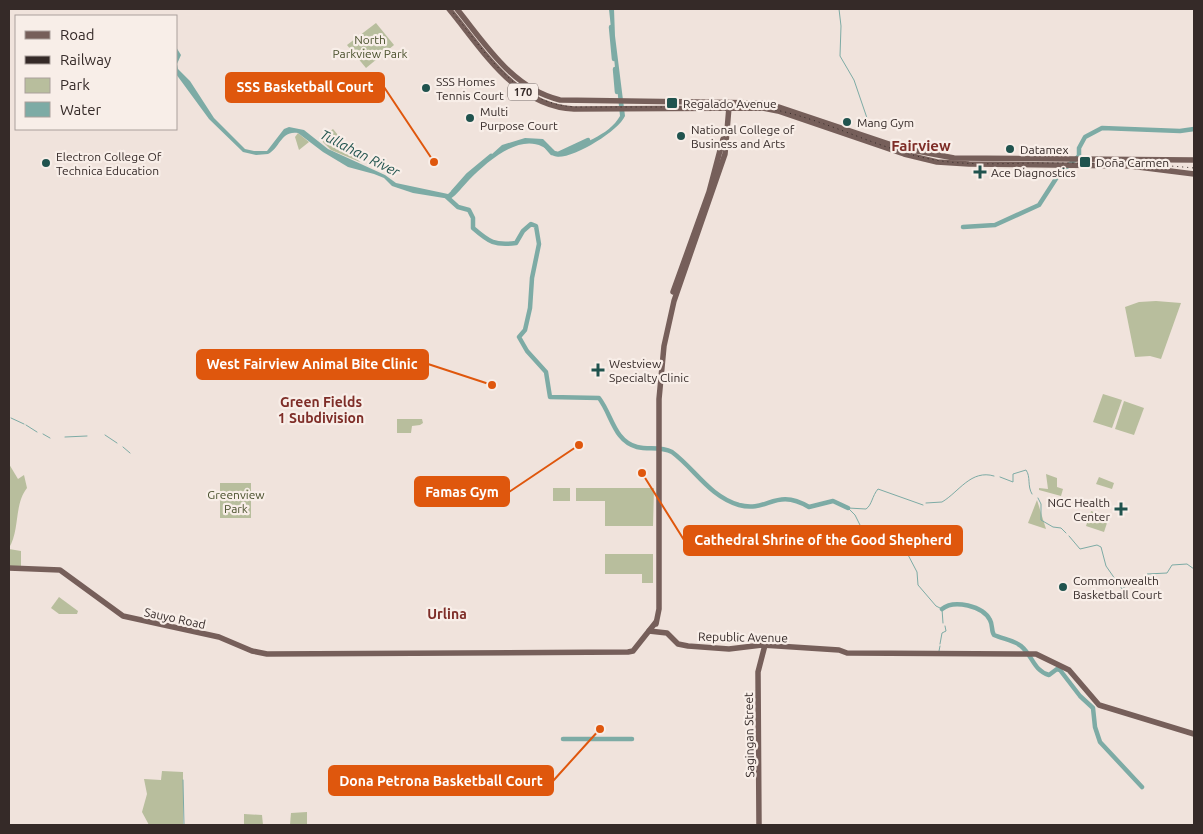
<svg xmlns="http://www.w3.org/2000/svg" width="1203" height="834" font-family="Ubuntu,sans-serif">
  <rect width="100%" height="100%" fill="#f0e3dc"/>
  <g fill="#b8be9d">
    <polygon points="376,23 394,45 366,68 347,45"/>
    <polygon points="333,129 360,162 331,150 320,139"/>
    <polygon points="298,133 309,142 299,150 295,137"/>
    <polygon points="1156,301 1181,303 1161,359 1150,356 1135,357 1125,307 1139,302"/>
    <polygon points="1103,394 1122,400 1112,428 1093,422"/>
    <polygon points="1124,401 1144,408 1134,435 1115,429"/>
    <polygon points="397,419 422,419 423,423 420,425 412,426 411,433 397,433"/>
    <path d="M9,464L18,479L24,475L27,488C14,504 20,530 9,548Z"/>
    <polygon points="1046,474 1057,478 1057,487 1063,489 1061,496 1039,490 1039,488 1048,489"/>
    <polygon points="1099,477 1114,483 1112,489 1096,484"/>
    <rect x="220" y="483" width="31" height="35"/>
    <rect x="553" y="488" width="17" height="13"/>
    <polygon points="576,488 654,488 653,526 605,526 605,501 576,501"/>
    <polygon points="1037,500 1046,529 1028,523"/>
    <polygon points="1091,511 1109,517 1104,532 1086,526"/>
    <polygon points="9,549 21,551 21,567 9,567"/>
    <polygon points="605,554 653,554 653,583 642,583 642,574 605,574"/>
    <polygon points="59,597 78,611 77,614 59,614 51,608"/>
    <polygon points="162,771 183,772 183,825 149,825 142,812 147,794 144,779 161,780"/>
    <polygon points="307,812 307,825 290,825 291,813"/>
    <polygon points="244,814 262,815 263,825 212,825 244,824"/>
  </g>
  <path fill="#7daba5" d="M609,9H614L615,36L625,116C618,132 568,162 554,156C528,125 490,159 469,180C463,186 457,195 450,199L413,193L392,186L384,178L374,174L348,167L323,152L298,133C281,130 280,148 268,154L256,155L243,152L209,119L176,74V47L181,55L177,64L178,69L190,81L214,118L245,149L254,151H267L284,129L289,127L304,130L328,149L385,175L396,183L448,194L502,145L525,138L543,139L555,151L560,153C580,144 609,136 620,116Z"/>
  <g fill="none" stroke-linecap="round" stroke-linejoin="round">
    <g stroke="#7daba5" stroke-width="1">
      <polyline points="839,9 841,26 840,56 854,80 868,121"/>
      <polyline points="11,418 24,424"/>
      <polyline points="26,425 37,432"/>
      <polyline points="43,434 50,438"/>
      <polyline points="105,435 117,443"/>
      <polyline points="65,437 87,436"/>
      <polyline points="123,447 130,453"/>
      <path d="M1000,477L1013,482V474L1026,470C1031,477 1027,486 1032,494"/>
      <polyline points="1038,498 1041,504 1041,520 1053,527 1061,528 1066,533"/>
      <path d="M926,503L942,502C959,492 971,469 994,476"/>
      <polyline points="848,508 855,515 863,531 879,532 888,548 906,551 917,572 918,585 936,606 942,609 943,623"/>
      <path d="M848,508L866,509C872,505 872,496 878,489L923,505"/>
      <polyline points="1069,536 1080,549 1097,545 1101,547 1106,566 1122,589 1132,582 1144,584 1147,574 1167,573 1172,565 1187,564 1194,569"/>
      <polyline points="940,644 942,633 946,631 945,626"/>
      <polyline points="939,651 940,646"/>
      <polyline points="183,780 184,825"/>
    </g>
    <g stroke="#7daba5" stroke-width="4.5">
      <polyline points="611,27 614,59"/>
      <polyline points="615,69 617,92"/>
      <polyline points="545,145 552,153 558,154 588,140"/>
      <polyline points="453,192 468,175 491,156"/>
      <path d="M447,197L458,207L469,210L473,218V228C489,242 495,246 516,243L523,231L531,224L536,226L539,244L532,278L530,308L525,330L519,337L527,351L546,372L550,397L599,398C612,415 614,441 637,447C649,450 660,446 672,452C695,469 709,496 739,505C768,513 775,487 809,507L833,501L848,508"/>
      <polyline points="963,227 995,225 1039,205 1059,174 1079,156 1079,148 1085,137 1102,128 1180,131 1194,129"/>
      <path d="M942,609C954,599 983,606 990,620C993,625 991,631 994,635C1003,639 1014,640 1021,646C1033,656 1033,670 1049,675L1057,669L1060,670L1080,696L1093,708L1095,727L1100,742L1142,787"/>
      <polyline points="563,739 632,739"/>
    </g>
    <g stroke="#765f5a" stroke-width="5.5">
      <path d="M449,9C483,50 515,106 574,109L763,108L778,111L904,154L937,162L969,164L1130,166L1194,174"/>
      <path d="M457,9C486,45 513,89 560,100L767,103L901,148L954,158L1194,160"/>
      <polyline points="673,292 709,192 723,139"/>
      <polyline points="9,568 60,570 123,616 219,637 252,651 267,654 628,652 633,651 656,622"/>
      <polyline points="656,624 659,609 659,399 664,346 674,301 725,154 729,107"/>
      <polyline points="649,631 667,633 678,644 688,646 729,649 762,645 839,650 847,653 1036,654 1069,670 1099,705 1194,734"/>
      <polyline points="759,825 758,672 765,645"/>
    </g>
    <path stroke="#352a28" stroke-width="1" stroke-dasharray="1 4" stroke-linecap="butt" d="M450,9C486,52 514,103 575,107H757C818,114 874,149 935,160C970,166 1007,163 1042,163C1093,163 1143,163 1194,168"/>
  </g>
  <g fill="#20534e" stroke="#f8eee8" stroke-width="2">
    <circle cx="426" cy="88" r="5"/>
    <rect x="666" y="97" width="12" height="12" rx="2.5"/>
    <circle cx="470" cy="118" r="5"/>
    <circle cx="847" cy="122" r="5"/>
    <circle cx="681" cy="136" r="5"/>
    <circle cx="1010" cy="149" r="5"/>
    <rect x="1079" y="156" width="12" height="12" rx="2.5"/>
    <circle cx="46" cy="163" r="5"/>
    <path d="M977.5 164.5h5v5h5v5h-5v5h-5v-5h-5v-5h5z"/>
    <path d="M595.5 362.5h5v5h5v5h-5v5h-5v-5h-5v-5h5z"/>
    <path d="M1118.5 501.5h5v5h5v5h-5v5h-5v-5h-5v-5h5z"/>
    <circle cx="1063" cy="587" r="5"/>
  </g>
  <g text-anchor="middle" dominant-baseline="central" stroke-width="4.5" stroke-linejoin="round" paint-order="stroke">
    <rect fill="#f8eee8" stroke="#706562" stroke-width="1" x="508" y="83.5" width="30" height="17" rx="4"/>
    <g font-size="11" font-weight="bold" fill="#352a28">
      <text x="523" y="92">170</text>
    </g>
    <g font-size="12" fill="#4a512d" stroke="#f8eee8">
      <text x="370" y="39">North<tspan x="370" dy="14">Parkview Park</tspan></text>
      <text x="236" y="494">Greenview<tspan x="236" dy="14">Park</tspan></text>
    </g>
    <g font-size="12" fill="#352a28" stroke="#f8eee8" text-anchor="start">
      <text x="436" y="81">SSS Homes<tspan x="436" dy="14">Tennis Court</tspan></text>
      <text x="683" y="103">Regalado Avenue</text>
      <text x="480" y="111">Multi<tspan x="480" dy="14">Purpose Court</tspan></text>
      <text x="857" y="122">Mang Gym</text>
      <text x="691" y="129">National College of<tspan x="691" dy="14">Business and Arts</tspan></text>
      <text x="1020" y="149">Datamex</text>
      <text x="56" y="156">Electron College Of<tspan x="56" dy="14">Technica Education</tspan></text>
      <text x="1096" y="162">Doña Carmen</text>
      <text x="991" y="172">Ace Diagnostics</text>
      <text x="609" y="363">Westview<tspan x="609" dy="14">Specialty Clinic</tspan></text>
      <text x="1110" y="502" text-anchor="end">NGC Health<tspan x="1110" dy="14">Center</tspan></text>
      <text x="1073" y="580">Commonwealth<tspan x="1073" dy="14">Basketball Court</tspan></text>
    </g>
    <g font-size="12" fill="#352a28" stroke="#f8eee8">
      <text transform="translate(175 618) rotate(12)">Sauyo Road</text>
      <text transform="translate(743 637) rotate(1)">Republic Avenue</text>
      <text transform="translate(749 735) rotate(-91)">Sagingan Street</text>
    </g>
    <g font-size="14" font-style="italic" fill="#20534e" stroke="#f8eee8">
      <text transform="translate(360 153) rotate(27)">Tullahan River</text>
    </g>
    <g font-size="14" font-weight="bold" fill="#7e2d27" stroke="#f8eee8">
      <text x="321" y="402">Green Fields<tspan x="321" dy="16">1 Subdivision</tspan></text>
      <text x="447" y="614">Urlina</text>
    </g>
    <g font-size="15" font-weight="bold" fill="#7e2d27" stroke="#f8eee8">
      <text x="921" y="145">Fairview</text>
    </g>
  </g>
  <path fill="none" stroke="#df570d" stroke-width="2" d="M434 162L384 87M492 385L428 364M579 445L509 492M642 473L684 540M600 729L553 781"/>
  <g fill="#df570d" stroke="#f8eee8" stroke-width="2">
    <circle cx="434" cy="162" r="5"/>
    <circle cx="492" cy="385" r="5"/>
    <circle cx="579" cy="445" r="5"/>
    <circle cx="642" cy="473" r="5"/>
    <circle cx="600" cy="729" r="5"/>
  </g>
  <g fill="#df570d" stroke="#df570d" stroke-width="2">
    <rect x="226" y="73" width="158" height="29" rx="5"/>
    <rect x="197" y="350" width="231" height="29" rx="5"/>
    <rect x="415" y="477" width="94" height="29" rx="5"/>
    <rect x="684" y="526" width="278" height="29" rx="5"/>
    <rect x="329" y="766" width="224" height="29" rx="5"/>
  </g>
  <g font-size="14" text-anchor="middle" font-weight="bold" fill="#fff">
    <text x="305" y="92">SSS Basketball Court</text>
    <text x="312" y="369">West Fairview Animal Bite Clinic</text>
    <text x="462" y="497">Famas Gym</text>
    <text x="823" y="545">Cathedral Shrine of the Good Shepherd</text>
    <text x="441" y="786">Dona Petrona Basketball Court</text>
  </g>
  <rect width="1203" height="834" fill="none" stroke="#352a28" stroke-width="20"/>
  <rect x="15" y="15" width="162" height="115" fill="#f8eee8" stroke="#aaa09b"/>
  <rect x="25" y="31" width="25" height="8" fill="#765f5a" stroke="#aaa09b"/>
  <text x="60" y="40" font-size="15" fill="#352a28">Road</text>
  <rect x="25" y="56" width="25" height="8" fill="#352a28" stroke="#aaa09b"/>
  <text x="60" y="65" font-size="15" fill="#352a28">Railway</text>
  <rect x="25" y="78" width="25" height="15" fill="#b8be9d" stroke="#aaa09b"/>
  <text x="60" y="90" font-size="15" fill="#352a28">Park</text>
  <rect x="25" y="102" width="25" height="15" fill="#7daba5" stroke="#aaa09b"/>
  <text x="60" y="115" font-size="15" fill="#352a28">Water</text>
</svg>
